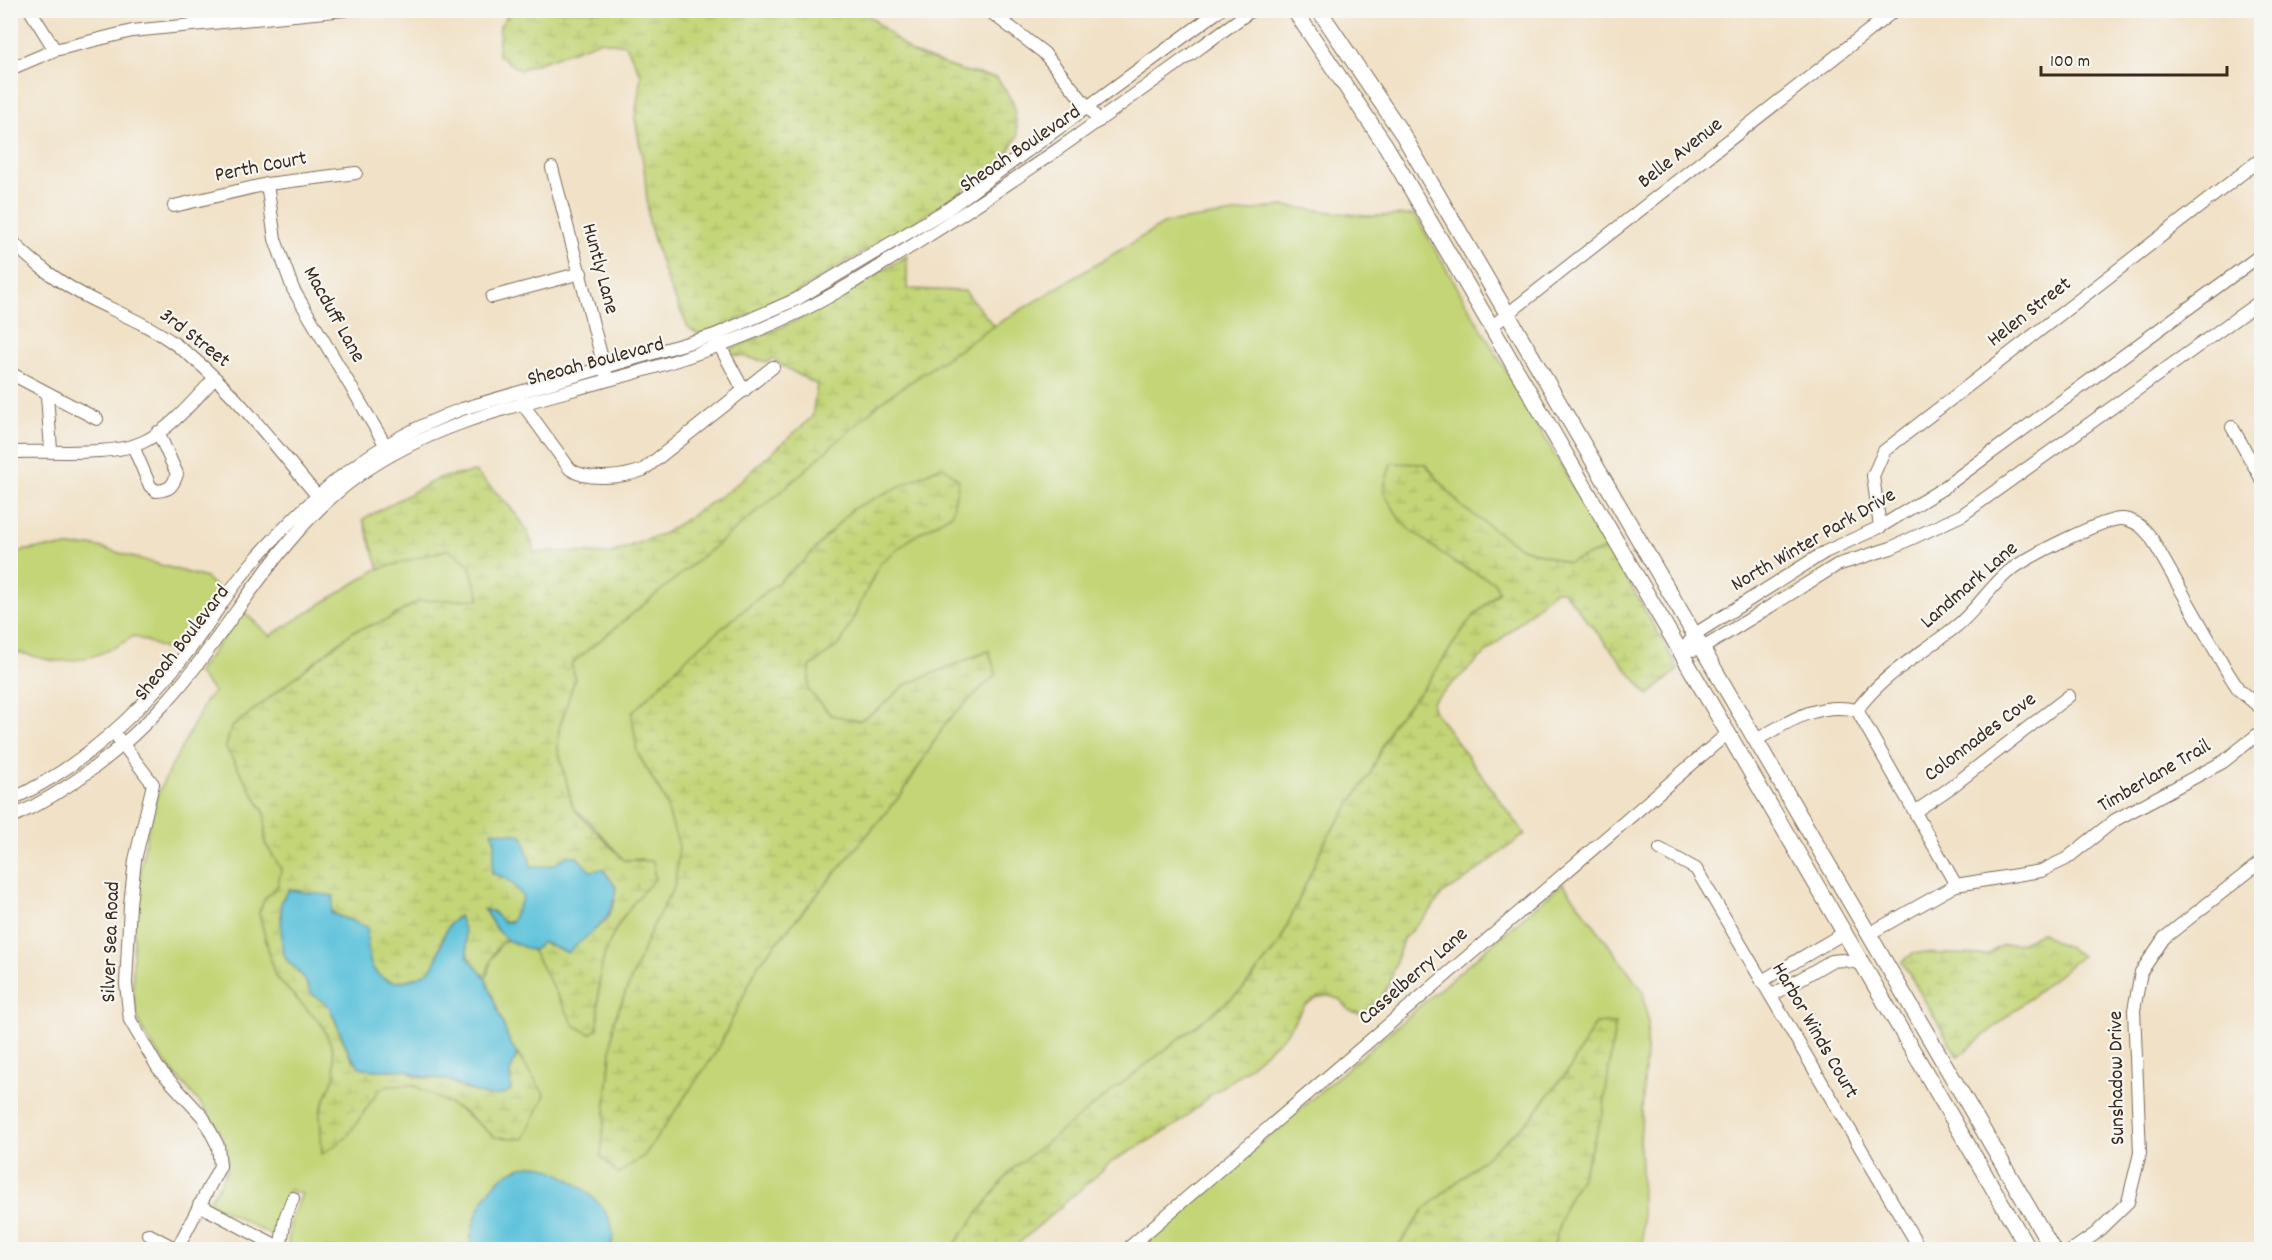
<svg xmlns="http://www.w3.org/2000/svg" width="2272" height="1260" font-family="Dekko,sans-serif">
  <defs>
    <pattern id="wetland-marsh" width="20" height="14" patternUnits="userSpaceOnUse" patternTransform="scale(1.5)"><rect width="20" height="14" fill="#c3d577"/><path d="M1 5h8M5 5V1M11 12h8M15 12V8" fill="none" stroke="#a8b766"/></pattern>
  </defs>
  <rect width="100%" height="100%" fill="#f6f6f2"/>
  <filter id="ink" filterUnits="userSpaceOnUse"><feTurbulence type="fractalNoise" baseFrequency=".0167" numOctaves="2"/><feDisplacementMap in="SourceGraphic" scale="12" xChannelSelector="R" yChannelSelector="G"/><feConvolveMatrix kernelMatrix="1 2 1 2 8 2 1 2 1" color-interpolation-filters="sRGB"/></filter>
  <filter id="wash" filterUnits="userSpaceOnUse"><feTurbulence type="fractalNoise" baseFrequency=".008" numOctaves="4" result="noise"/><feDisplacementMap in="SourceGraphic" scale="24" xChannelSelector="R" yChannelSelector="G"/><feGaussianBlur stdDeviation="1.35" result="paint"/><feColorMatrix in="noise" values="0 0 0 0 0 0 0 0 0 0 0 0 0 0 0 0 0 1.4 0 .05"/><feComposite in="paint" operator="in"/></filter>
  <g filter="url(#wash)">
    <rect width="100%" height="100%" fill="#f1e1c6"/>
    <g fill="#c3d577" stroke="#7f804a" stroke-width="1.5" fill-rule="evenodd">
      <path d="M1283,206L1365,216L1415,215L1609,548L1568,563L1519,547L1462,507L1425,464L1452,561L1494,582L1499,591L1468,622L1426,685L1393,723L1369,776L1325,841L1279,944L1242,990L1091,1108L969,1228L951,1249H609L613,1242L470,1236L472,1249H287L290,1245L288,1244L291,1219L302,1194L289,1190L278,1217L275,1237L208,1202C214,1192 226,1178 227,1166C234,1116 151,1066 137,1016C125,974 141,832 159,791C173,761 191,732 205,702L214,692L197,673L243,611L270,636L377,569L448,549L469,564L480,600L419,601L387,620L354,631L231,728L226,748L265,814V843L282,869L278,885L264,900L259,913L275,976L322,1025L333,1049L335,1075L320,1112L347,1137C355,1122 365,1103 378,1091C406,1064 473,1119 495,1137L532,1075L510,1043L486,979L491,960L501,943L507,940L531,949L539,958L561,1003L598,1028C599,1011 597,993 600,976C604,938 629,905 655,878L642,859L624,860L589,821L573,808L558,749L559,729L575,678L571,664L776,496L882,401L994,326L1165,223ZM852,509L913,537L880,563L841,643L810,667L808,690L831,715L859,721L879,709L905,685L988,651L996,674L947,721L903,792L758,965L718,1049L601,1156L614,1021L653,926L675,885L680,846L664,798L637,752L692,653L805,560Z"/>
      <path d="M95,546L206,578L223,593L177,654L134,636C113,650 87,661 61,661C44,662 28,652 11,652V553L39,548Z"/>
      <polygon points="1563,883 1643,991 1648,1022 1640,1142 1643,1243 1639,1249 1553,1249 1565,1205 1583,1173 1603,1113 1615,1024 1596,1023 1570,1068 1530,1119 1423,1211 1396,1249 1136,1250"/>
    </g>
    <g fill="url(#wetland-marsh)" stroke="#7f804a" stroke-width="1.5">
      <polygon points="511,11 864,11 911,52 962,71 997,78 1013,102 1018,136 1004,159 944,204 794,294 730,324 698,334 688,327 666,279 649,223 644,167 635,118 641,75 626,45 600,41 519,70 498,55 500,26"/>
      <path d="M907,256V289L965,291L994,326L882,401L776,496L571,664L575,678L559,729L558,749L573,808L624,860L653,861L655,879C629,905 604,938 600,976C597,993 599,1011 598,1028L590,1034L574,1025L533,951L541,942L577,944L606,921L615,901L577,857L568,855C555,866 548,868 531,866L525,843L492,832L495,842L492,873C508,878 515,884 523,898L511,922H503L493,912L484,910L496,929L507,940C492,946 490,965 486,979L468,957L465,933L455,918L443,936L434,967L423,976L396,982L381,978L371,966L368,949L351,920C327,916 314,888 289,890L281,901L282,948L286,959L303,977L312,994L329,1006L349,1055L360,1067L374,1070H406L416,1077L450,1080L460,1088L489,1096L511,1079L510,1072L517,1054L545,1095L524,1139L495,1137L464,1112L414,1085L388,1086L379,1090L347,1137L322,1154L320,1112L335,1075L333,1049L322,1025L275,976L259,913L264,900L278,885L281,869L265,843V813L226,748L231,728L354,631L387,620L419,601L480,599L469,564L448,549L379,569L363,519L439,478L475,472C498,494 530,521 534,553L552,551L609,554L665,533L731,489L812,417L817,385L781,365L774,358L768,362L731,354L729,350L804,317Z"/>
      <polygon points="1391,463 1425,464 1462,507 1519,547 1568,563 1609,548 1679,669 1648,695 1563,591 1554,591 1432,702 1432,708 1525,834 1461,883 1442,894 1431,910 1403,939 1390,982 1380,1000 1361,1014 1350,1011 1341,1000 1329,996 1319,997 1305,1005 1285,1035 1240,1075 1211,1095 1178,1124 1113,1161 1012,1249 951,1249 1011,1170 1242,990 1279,944 1325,841 1369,776 1393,723 1426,685 1468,622 1499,592 1494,582 1452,561 1402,523 1383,491"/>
      <polygon points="942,466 959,480 952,514 913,537 880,563 841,643 810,667 808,690 831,715 859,721 879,709 905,685 989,651 996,674 947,721 903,792 758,965 718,1049 644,1156 618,1174 601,1156 614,1021 653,926 675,885 679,846 664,798 637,752 632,713 692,653 805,560 852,509"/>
      <path d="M2042,932C2054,944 2068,945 2081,956L1958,1057L1902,962L1913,953L1987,955L2003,945L2021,943Z"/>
      <polygon points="1596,1023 1615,1024 1603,1113 1583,1173 1565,1205 1553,1249 1396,1249 1423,1211 1530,1119 1570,1068"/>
    </g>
    <g fill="#5dc2db" stroke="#4c767c" stroke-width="1.5">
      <path d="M492,831L523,835L531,866C548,868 555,866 568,855L577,857L590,871L603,869L616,887C613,924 591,930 568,953L542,942L533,951L507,940L496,929L484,909L493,912L503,922H511L523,898C515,884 508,878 492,873L495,842Z"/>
      <path d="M289,890L334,896L331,913L367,927C368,948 365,974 390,981C397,983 405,981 412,979C450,969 432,933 459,916L465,933L468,957L486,979L510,1043L517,1054L510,1072L511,1090C490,1104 470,1089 450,1081C436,1075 423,1081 406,1070H374L360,1067L350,1055L329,1006L312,994L303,977L286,959L282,948L281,901Z"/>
      <path d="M538,1165C567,1172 629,1214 609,1249H472C468,1220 489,1178 519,1168C524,1166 532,1166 538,1165Z"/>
    </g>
  </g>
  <g filter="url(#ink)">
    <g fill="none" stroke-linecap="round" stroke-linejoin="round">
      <defs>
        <g id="minor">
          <polyline points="30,10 55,50"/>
          <polyline points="988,10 1044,53 1099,121"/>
          <polyline points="10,69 55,50 132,31 345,10"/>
          <polyline points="552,168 606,374"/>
          <polyline points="267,184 275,239 293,289 389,451"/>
          <polyline points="174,206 267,184 356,173"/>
          <path d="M10,239C32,263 63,285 91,299C119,313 149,325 175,344C233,386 274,446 321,500"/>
          <polyline points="492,297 581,273"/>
          <polyline points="1491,327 1895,10"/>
          <polyline points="716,339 744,391"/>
          <polyline points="10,373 97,419"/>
          <polyline points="47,395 51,450"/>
          <path d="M522,403L570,469C587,482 624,477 643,470L773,367"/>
          <polyline points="2232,427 2262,480"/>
          <path d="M133,446L150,486L156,491C169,490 173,487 177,474L158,432"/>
          <path d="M10,452C48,450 111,457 143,442C171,429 194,400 215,378"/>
          <polyline points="1880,527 1873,476 1884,451 2262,158"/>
          <polyline points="1694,650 1703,648 1837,565 1891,548 1962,515 2262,300"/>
          <polyline points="1681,653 1695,634 1825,552 1880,527 1942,489 2262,254"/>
          <path d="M1857,710C1883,674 1920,655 1954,628C1975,612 1988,589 2008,572C2024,559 2104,517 2123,519C2137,521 2144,528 2152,539L2228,673L2239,690L2262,709"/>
          <polyline points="1857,710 1956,885"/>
          <polyline points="118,738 153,784 135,860 130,904 126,984 130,1020 158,1068 203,1117 218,1146 220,1166 177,1249"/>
          <path d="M1756,740C1788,722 1818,701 1857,710"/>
          <path d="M10,800C85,766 144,709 193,645C213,618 230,588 252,563C314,492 373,442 462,409L715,335L797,299L948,209L1220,10"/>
          <polyline points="1916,811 1950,788 2069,696"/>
          <path d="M10,818C69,791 124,749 167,701C233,628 277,534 358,476C432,423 519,405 605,381C671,364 735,342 797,313C838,294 877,267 915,244C1031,172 1141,90 1252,10"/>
          <polyline points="1660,849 1696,869 1916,1242 1916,1250"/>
          <polyline points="1869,934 1956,885 2041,871 2066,859 2115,820 2223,762 2262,731"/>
          <polyline points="1762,981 1844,933"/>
          <polyline points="1771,996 1831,961 1843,960 1862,964"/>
          <polyline points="199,1205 281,1248"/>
          <polyline points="148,1234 178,1250"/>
          <polyline points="280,1250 285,1218 293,1198"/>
          <polyline points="1126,1250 1728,733"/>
          <polyline points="2072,1250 2095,1234 2128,1202 2140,1153 2134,1010 2141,972 2164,938 2262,861"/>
        </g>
        <g id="major">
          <polyline points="1294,10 1386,146 2029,1250"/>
          <polyline points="1319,10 1403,135 2053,1250"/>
        </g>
      </defs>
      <use href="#minor" stroke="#7b6a59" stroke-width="14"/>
      <use href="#major" stroke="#7b6a59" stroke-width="17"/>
      <use href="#minor" stroke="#fff" stroke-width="12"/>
      <use href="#major" stroke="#fff" stroke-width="15"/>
    </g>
  </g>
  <g text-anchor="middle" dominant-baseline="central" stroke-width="4.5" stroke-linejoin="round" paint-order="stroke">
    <g font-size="21" fill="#3b2a1e" stroke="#f6f6f2">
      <text transform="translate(1021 150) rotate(-34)">Sheoah Boulevard</text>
      <text transform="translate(1681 154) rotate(-38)">Belle Avenue</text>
      <text transform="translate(261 168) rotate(-11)">Perth Court</text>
      <text transform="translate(599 269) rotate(75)">Huntly Lane</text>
      <text transform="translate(2030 313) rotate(-38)">Helen Street</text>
      <text transform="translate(333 315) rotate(61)">Macduff Lane</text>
      <text transform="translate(194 339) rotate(38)">3rd Street</text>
      <text transform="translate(596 363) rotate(-15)">Sheoah Boulevard</text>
      <text transform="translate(1814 541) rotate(-30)">North Winter Park Drive</text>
      <text transform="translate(1970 586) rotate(-41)">Landmark Lane</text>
      <text transform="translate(183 644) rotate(-52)">Sheoah Boulevard</text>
      <text transform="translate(1981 738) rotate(-37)">Colonnades Cove</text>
      <text transform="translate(2155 777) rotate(-30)">Timberlane Trail</text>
      <text transform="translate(112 942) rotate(-88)">Silver Sea Road</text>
      <text transform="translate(1414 977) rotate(-41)">Casselberry Lane</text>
      <text transform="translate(1814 1031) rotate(60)">Harbor Winds Court</text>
      <text transform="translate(2118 1078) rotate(-91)">Sunshadow Drive</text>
    </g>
  </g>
  <rect width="2272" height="1260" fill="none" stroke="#f6f6f2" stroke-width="36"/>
  <path d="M2041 66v9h186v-9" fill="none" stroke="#3b2a1e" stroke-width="3"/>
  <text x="2050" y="66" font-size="18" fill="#3b2a1e" stroke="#f6f6f2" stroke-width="4.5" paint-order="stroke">100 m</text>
</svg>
